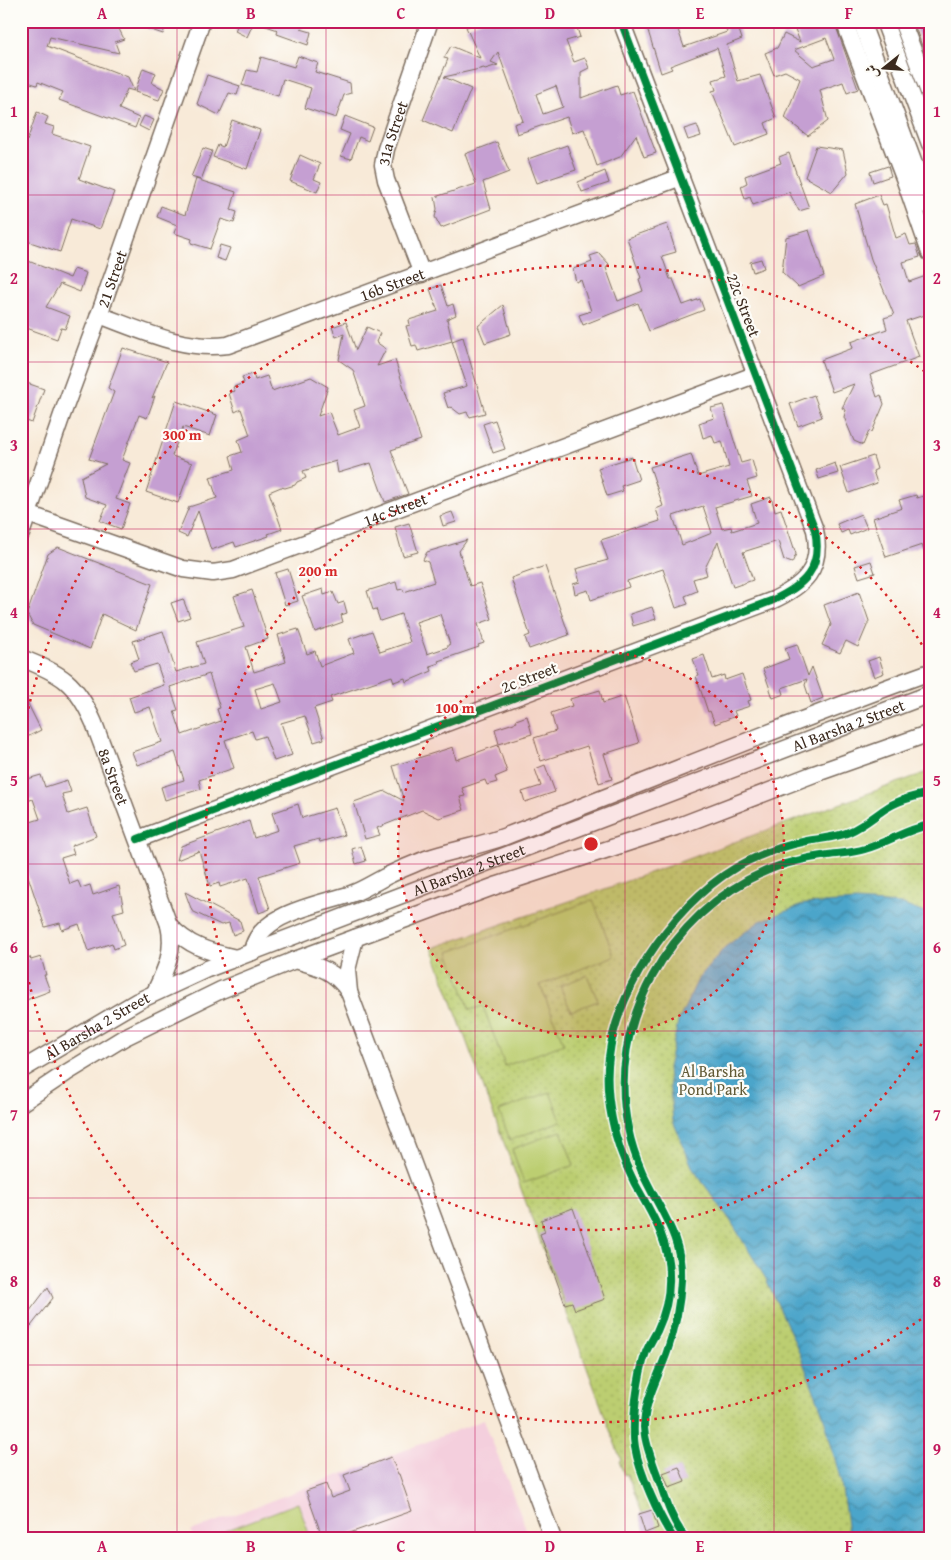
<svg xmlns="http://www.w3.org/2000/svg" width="951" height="1560" font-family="'Gentium Book Plus',Amiri,serif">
  <defs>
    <pattern id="park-dots" width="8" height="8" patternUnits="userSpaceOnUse" patternTransform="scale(1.25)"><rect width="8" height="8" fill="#bcce71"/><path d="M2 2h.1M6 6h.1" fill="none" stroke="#a2b161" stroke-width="1.8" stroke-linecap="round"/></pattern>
    <pattern id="water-waves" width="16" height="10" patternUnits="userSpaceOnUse" patternTransform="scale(1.25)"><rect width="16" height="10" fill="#4ca5ca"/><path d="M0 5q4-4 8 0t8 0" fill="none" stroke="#4087a3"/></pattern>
  </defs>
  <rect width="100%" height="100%" fill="#fdfcf7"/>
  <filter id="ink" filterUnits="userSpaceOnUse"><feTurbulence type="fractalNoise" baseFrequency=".02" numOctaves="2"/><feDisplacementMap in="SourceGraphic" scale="10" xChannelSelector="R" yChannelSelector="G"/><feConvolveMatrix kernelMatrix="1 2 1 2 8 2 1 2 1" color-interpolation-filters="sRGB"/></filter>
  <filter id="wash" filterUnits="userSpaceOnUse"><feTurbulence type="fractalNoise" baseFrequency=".0096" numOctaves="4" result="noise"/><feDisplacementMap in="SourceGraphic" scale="20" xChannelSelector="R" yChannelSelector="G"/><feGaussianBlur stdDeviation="1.12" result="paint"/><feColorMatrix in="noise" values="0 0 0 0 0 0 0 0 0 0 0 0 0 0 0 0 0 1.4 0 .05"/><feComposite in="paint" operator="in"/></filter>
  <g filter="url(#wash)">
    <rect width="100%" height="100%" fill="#f8ead8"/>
    <polygon fill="#f4cfdd" points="484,1420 530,1539 194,1539 191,1531"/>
    <polygon fill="url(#park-dots)" stroke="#7c7c48" points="930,771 930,1539 650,1538 648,1532 645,1533 642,1513 627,1474 624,1475 619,1461 621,1460 432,948 602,890"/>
    <g fill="#bcce71" stroke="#7c7c48">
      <polygon points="593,900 614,956 540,985 564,1044 505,1066 483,1006 470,1010 449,952"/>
      <polygon points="587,975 598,1001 571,1011 560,986"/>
      <polygon points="550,1092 561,1121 510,1140 499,1111"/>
      <polygon points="561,1131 574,1165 524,1183 512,1149"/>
      <polygon points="298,1503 311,1539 210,1539 209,1537"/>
    </g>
    <polygon fill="url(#water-waves)" stroke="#446874" points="856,901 901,904 930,915 930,1539 849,1539 841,1482 823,1414 797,1347 766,1279 730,1220 693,1169 673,1121 668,1068 678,1022 698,979 725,947 760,921 805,904"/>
    <g id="blocks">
      <g fill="#c59fd2" fill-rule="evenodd">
        <polygon points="21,21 115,21 124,39 115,42 119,53 50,37 47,46 128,77 134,91 127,89 119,109 139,118 135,128 59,100 63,92 38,82 37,85 21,80"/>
        <polygon points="132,21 167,21 163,34 131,23"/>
        <polygon points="239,21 252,26 247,37 235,31"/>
        <polygon points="258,21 304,21 301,29 311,32 308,45 277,34 278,30 257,23"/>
        <path d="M482,21H563L564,25L575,22L580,37L566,41L574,62L585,58L589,68L581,72V98L617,85L620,95L633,91L656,153L644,157L636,135L620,157L597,166L584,129L572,133L567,117L517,134L514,124L523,121L498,52L491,62L498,65L485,69L484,68L444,77L471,89L453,133L423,120L448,59L444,58L451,46L480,58L466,27ZM556,86L563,107L543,114L536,94Z"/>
        <polygon points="645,21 675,21 684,47 727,32 723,21 736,21 742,39 727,45 738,81 760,75 776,118 765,123 769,134 735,147 712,91 716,90 713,80 726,76 717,48 670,66 672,69 661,73"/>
        <path d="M800,21H834L858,89L847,93L843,82L820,90L828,121L808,136L785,118L800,79L785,71L774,75L765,53L777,48L784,34L800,42L793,24ZM826,38L834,59L813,66L794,50Z"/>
        <polygon points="925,23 930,36 930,49 924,51 915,27"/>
        <polygon points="298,56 318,63 315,72 350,83 351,93 344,95 336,118 305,108 311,88 283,79 278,96 242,85 247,70 257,72 261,57 294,67"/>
        <polygon points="143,68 156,73 152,83 164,89 159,100 135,92"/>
        <polygon points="207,75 240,86 237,95 229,93 219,115 197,104"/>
        <polygon points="37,112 48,117 45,124 54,127 52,134 90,147 79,179 114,192 100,229 71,219 60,252 21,239 21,214 30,187 21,184 21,139 27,141"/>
        <polygon points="144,116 154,120 149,131 139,126"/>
        <polygon points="345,116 373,127 368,141 359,137 351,159 341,156 350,134 340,130"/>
        <polygon points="232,120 260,130 247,169 213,157 218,145 223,147"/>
        <polygon points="697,125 701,136 688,140 684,129"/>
        <polygon points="497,142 509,172 483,182 491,209 441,228 435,217 437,209 435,197 476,184 465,154"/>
        <polygon points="567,145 576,170 537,183 528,159"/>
        <polygon points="816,146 843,150 848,173 832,192 805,177"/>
        <polygon points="203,148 212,151 201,180 191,177"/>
        <polygon points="789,153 809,208 799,211 789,192 753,205 750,197 745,199 741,186 747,183 745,176 781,163 779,157"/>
        <polygon points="300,155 320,164 314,179 321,182 317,192 290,181"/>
        <polygon points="888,166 891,176 873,182 870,172"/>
        <polygon points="605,171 609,183 582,192 578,182"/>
        <polygon points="196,179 236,192 231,210 237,212 234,223 221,219 210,249 191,243 192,239 174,233 177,225 157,217 161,206 185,215"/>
        <polygon points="879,195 883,205 886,204 896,238 906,234 910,245 916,244 920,257 903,262 909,282 926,276 930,290 930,313 906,321 919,357 870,375 877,397 881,395 884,404 872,432 869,431 863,445 854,441 844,417 846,410 842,408 854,384 832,392 821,360 853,348 851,342 887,329 884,318 894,315 871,259 855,204"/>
        <polygon points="667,224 676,252 662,256 670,279 673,279 683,305 700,299 704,310 649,331 638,303 583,325 579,315 591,311 581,280 576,282 573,269 592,262 590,256 599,253 609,264 606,268 618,301 643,291 639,279 641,278 627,238"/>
        <polygon points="809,230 824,276 798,287 782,272 786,237"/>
        <polygon points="220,245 230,248 225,261 216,258"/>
        <polygon points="21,258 70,278 74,269 86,273 80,292 60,284 46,307 70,316 65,329 61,328 57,339 21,326 21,317 24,309 21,308"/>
        <polygon points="761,259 764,268 753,272 750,262"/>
        <polygon points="441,285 448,306 453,304 456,315 447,319 452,341 463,337 485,413 470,417 467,412 460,414 451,407 448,408 443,393 467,386 452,341 418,351 416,345 412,346 406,326 410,325 409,320 438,311 430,289"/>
        <polygon points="503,305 511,334 485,343 478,326"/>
        <polygon points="346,322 356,350 367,327 380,333 376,342 386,349 377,366 395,360 421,440 391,450 408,494 385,502 371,463 338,473 336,461 303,471 306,478 297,482 295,485 285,488 281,487 269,492 282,529 268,534 269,536 236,547 234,542 211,550 198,511 187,537 178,533 189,507 217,498 210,477 234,470 230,456 242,452 238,440 250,435 241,409 235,412 229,393 235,391 233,387 244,383 242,377 253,374 255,380 267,376 272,391 311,377 328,387 318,416 329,412 338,435 360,427 354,410 365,406 353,370 339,360 344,334 336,337 332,327"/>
        <polygon points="123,348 167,362 152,398 155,396 147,418 139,415 122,460 130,463 116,499 130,504 121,529 100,521 107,505 85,497 81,477 106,464 89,459 114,392 108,388"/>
        <polygon points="21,381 44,389 32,423 21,419"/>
        <polygon points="814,395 822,417 798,426 790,404"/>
        <polygon points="176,401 217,415 210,436 183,427 172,456 192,463 178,503 146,492"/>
        <path d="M723,405L741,463L752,460L757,478L747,481L752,496L715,507L722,529L731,527L732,531L757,523L751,504L771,497L775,511L781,509L796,554L792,563L784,560L778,541L743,552L753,580L733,587L718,542L705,568L707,575L693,579L697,591L685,596L688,604L676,608L663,569L627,581L629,587L591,600L588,590L575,594L573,584L580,582L576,569L608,560L601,540L660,521L656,509L663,506L650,467L691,454L698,476L729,467L722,441L715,443L712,435L703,438L699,423L714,418L711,408ZM703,506L712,533L682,545L673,516Z"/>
        <polygon points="495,420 505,449 493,453 483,424"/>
        <polygon points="873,456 877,469 873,471 877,483 849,493 840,467"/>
        <polygon points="632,457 639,480 621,486 623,491 607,496 598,468"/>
        <polygon points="835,463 838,473 819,479 816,470"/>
        <polygon points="930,494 930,563 928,564 922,545 886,557 873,518 902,508 899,500 916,495 917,498"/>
        <polygon points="452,512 456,522 443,526 440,516"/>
        <polygon points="861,514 867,528 850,535 848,530 841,533 837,524"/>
        <polygon points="409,523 418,552 403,556 395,527"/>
        <path d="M467,540L459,551L470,586L480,583L492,619L478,624L484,643L478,645L479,647L438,661L439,663L430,666L432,671L406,682L405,678L394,682L392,676L330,697L332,702L314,708L324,739L314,742L305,716L281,723L292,755L274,761L265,736L255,739L252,731L225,740L234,768L199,780L201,789L165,800L161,787L184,780L175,752L137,765L132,752L162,742L150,707L134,712L129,697L164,685L157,664L134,671L130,662L139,659L133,641L163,631L176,672L204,664L197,642L244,627L234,596L252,590L268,639L246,647L254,672L286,662L278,635L298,629L307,654L315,651L320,666L354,653L349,639L372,631L380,652L410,642L401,614L380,621L376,609L373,610L367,591L396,582L398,590L403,589L404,592L434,582L428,562L423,560L427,552ZM440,614L450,644L448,645V647L427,654L416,622ZM209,674L220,708L217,709L221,721L182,735L174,711L178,710L170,687ZM275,683L282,702L261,709L255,689Z"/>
        <polygon points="58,547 152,584 136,630 102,614 90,649 33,625 27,614 48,554"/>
        <polygon points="871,561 875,573 859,578 855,566"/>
        <polygon points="545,566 569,635 529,649 525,637 530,635 511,578"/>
        <polygon points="288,569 298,601 285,605 275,573"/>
        <polygon points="323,589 324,595 333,592 338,604 344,602 347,613 341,615 343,622 315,632 302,596"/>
        <polygon points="859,592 869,621 858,647 846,641 840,653 822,645 831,625 824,605"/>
        <polygon points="183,599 190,617 178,621 171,603"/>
        <polygon points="652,607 656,619 633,626 630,614"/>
        <polygon points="797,644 808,676 812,667 823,698 811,703 805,685 807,679 782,688 784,694 773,698 763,669 789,659 785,648"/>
        <polygon points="704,655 712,679 724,675 725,680 742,674 751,700 748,701 750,706 734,711 736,716 715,724 710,711 708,712 696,676 699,675 693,659"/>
        <polygon points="879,657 884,673 874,677 868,661"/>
        <polygon points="21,690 41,730 21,740"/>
        <polygon points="600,690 603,703 624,696 639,743 604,754 612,779 599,783 587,746 541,761 534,738 556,731 551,713 572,706 570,699"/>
        <polygon points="527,716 532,734 499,744 495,729 517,722 516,720"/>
        <polygon points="498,745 507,772 495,777 497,782 487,785 485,780 462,788 465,796 460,797 464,810 439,818 422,810 377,828 380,835 365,839 354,802 385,791 404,801 393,766 453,747 456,760"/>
        <polygon points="545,765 555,792 525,802 522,792 541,786 535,769"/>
        <polygon points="41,775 45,787 67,780 71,792 62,794 68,814 87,808 96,836 71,846 74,854 61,858 70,884 78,881 81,888 90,885 93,895 119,886 124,910 113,913 124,945 114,949 112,943 88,951 79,924 62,930 60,923 45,927 26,870 21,872 21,825 40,819 33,799 21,803 21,781"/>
        <polygon points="298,804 302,818 335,808 344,835 320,842 319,839 294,846 300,863 259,876 270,909 259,913 248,878 220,887 219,883 210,886 199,851 177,860 181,846 249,821 254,838 278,830 272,813"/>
        <polygon points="361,846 366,861 356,864 352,849"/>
        <polygon points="185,892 240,921 243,931 233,935 229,923 221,925 192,911"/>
        <polygon points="30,957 31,960 41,957 46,975 44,975 50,991 21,1002 21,959"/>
        <polygon points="573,1208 605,1299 575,1310 572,1302 565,1304 540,1234 545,1232 541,1220"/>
        <polygon points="48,1287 53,1298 31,1326 23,1320"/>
        <polygon points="391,1457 398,1474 399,1474 412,1511 344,1535 346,1539 323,1539 306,1491 326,1484 331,1498 350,1491 344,1475"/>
        <polygon points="679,1467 685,1482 669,1488 663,1473"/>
        <polygon points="652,1510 658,1528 645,1533 639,1514"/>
      </g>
    </g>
  </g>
  <g filter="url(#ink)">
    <use href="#blocks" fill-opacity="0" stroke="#7d6d5f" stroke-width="1"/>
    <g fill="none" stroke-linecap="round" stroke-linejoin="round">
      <defs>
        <g id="minor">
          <polyline points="844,21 904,178 930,253"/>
          <polyline points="861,21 930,207"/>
          <polyline points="884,21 930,144"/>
          <polyline points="902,21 930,95"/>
          <path id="s1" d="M422,274L386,180L383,165L386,149L430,21"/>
          <path id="s2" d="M99,315C141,330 183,351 228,345L681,177"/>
          <path id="s3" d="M28,514L183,569L213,573L233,570L757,374"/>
          <path id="s4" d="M21,534L62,415L99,315L202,21"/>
          <path id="s5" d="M21,658C62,674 76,682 94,723L169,925C175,951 166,969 155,992"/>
          <path d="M138,839L771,601C804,586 823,569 815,530L621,21"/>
          <path d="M169,925C188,946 209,952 236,958"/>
          <polyline points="355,938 347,970 349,992 553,1539"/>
          <path d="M252,952C258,913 319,905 351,894C363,890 373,883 385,877C398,870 412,865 426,859C452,850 480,846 506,836C648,782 787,723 930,672"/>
          <path d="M295,960C318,966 336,971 349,992"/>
          <path id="s6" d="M21,1070L138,1001L207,969L930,694"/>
          <polyline points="21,1103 66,1073 125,1037 221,990 295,960 498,885 679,826 814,774 930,733"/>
        </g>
      </defs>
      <use href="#minor" stroke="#7d6d5f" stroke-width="19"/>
      <use href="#minor" stroke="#fff" stroke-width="16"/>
      <defs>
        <g id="cycleway">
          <path d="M138,839L771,601C804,586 823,569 815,530L621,21"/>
          <path d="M674,1539C659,1517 639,1472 635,1447C631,1424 638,1374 646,1352C649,1345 653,1338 657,1331C665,1314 670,1294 669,1275C669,1239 651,1213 634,1182C624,1162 616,1141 612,1119C608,1099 606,1078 609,1057C617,984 682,893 748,861C766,852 787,845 807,841C821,838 836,838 849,832C863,826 873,817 885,809C898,800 914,796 930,793"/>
          <path d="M686,1539C672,1521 666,1501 659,1480C653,1463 645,1445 644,1427C644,1401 659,1376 667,1352C675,1329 680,1305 681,1280C683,1236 659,1210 642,1172C636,1158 631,1143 628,1128C606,1024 669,913 766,871C786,862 807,858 828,855C841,853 853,853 865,849C887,843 906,829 930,825"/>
        </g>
      </defs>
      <use href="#cycleway" stroke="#fdfcf7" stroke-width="11"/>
      <use href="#cycleway" stroke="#00873e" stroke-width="8"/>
    </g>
  </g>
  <path fill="none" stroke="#c2185b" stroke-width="1" stroke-opacity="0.55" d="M177,21V1539M326,21V1539M475,21V1539M625,21V1539M774,21V1539M21,195H930M21,362H930M21,529H930M21,696H930M21,864H930M21,1031H930M21,1198H930M21,1365H930"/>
  <circle cx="591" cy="844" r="193" fill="#d62828" fill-opacity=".12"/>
  <g fill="none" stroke="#d62828" stroke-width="2.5" stroke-dasharray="2.5 5">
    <circle cx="591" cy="844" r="193"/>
    <path d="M929 1031A386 386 0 1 1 929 657"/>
    <path d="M927 1315A579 579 0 0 1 22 950M22 738A579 579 0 0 1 927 373"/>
  </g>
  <g text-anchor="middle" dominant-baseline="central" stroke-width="4.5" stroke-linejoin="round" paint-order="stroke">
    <g font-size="16" fill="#3b2a1e" stroke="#fdfcf7">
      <text stroke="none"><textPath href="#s1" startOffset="149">31a Street</textPath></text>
      <text stroke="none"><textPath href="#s4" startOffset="271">21 Street</textPath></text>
      <text stroke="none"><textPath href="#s2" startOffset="309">16b Street</textPath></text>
      <text transform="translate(744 305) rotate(69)">22c Street</text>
      <text stroke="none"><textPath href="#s3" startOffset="388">14c Street</textPath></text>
      <text transform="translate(529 677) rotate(-21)">2c Street</text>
      <text stroke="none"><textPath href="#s6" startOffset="898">Al Barsha 2 Street</textPath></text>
      <text stroke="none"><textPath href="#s5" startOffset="159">8a Street</textPath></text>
      <text stroke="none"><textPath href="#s6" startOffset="492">Al Barsha 2 Street</textPath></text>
      <text stroke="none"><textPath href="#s6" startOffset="88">Al Barsha 2 Street</textPath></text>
    </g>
    <g font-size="16" fill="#625b37" stroke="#fdfcf7">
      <text x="713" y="1071">Al Barsha<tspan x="713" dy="18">Pond Park</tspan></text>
    </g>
  </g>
  <circle cx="591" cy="844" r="8" fill="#d62828" stroke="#fdfcf7" stroke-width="2.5"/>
  <g font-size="15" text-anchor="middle" font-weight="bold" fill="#d62828" stroke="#fdfcf7" stroke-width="4.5" stroke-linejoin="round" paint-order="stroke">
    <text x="182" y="440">300 m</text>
    <text x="318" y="576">200 m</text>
    <text x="455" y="713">100 m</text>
  </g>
  <rect width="951" height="1560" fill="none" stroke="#fdfcf7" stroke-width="55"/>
  <g transform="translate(884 68) rotate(253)" stroke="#fdfcf7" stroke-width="4" paint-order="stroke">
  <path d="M0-4L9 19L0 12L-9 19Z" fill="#3b2a1e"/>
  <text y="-8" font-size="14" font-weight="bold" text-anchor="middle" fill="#3b2a1e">ش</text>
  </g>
  <rect x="28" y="28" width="896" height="1504" fill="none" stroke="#c2185b" stroke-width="2"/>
  <g font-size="16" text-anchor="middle" font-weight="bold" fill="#c2185b">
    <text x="102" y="19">A</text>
    <text x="251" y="19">B</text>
    <text x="401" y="19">C</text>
    <text x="550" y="19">D</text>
    <text x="700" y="19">E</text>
    <text x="849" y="19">F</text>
    <text x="14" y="117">1</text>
    <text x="937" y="117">1</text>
    <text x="14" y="284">2</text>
    <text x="937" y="284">2</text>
    <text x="14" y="451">3</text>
    <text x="937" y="451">3</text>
    <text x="14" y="618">4</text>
    <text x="937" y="618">4</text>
    <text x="14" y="786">5</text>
    <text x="937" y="786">5</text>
    <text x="14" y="953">6</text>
    <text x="937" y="953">6</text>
    <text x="14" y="1120">7</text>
    <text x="937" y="1120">7</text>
    <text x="14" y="1287">8</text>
    <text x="937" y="1287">8</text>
    <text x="14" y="1455">9</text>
    <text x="937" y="1455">9</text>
    <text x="102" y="1552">A</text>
    <text x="251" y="1552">B</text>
    <text x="401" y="1552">C</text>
    <text x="550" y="1552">D</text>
    <text x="700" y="1552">E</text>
    <text x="849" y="1552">F</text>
  </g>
</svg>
